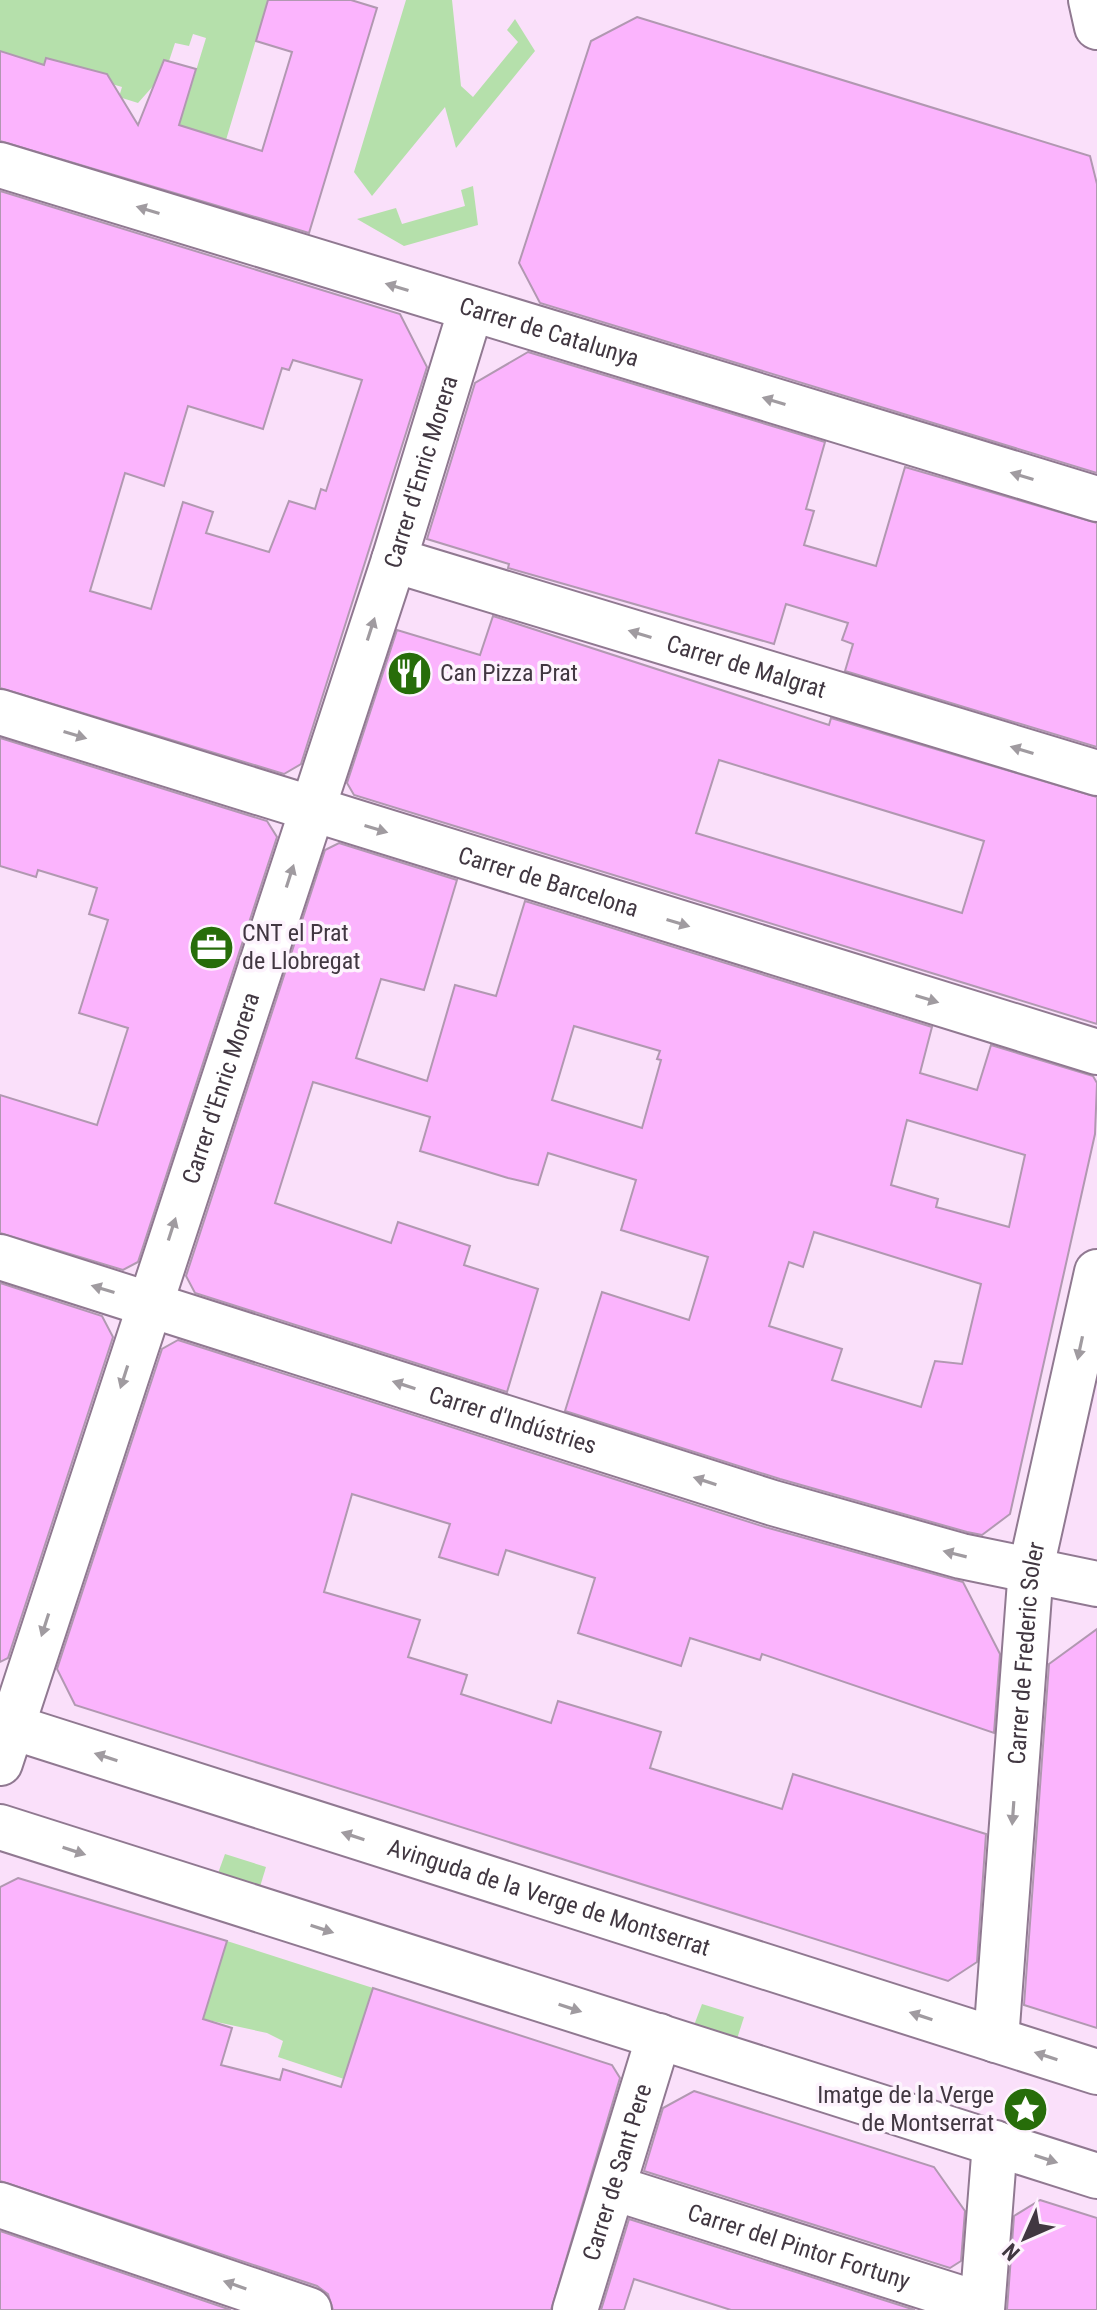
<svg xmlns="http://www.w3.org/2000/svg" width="1097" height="2310" font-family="'Roboto Condensed',sans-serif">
  <rect width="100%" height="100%" fill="#fae0fa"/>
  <g fill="#b5e0ab">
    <polygon points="0,0 268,0 226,140 166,121 183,113 206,38 193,34 189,46 175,43 169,61 164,60 154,85 138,103 119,97 122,87 68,71 42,155 0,142"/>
    <polygon points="406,0 452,0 461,86 473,97 518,42 507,30 515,19 535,51 456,148 445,107 372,196 354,172"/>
    <polygon points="473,186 478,225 404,246 357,219 396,208 402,224 465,206 461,190"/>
    <polygon points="225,1854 266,1867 259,1890 217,1876"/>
    <polygon points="227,1941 373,1988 344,2079 278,2057 283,2041 267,2033 203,2019"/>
    <polygon points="702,2004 744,2017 736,2042 693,2028"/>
  </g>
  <g fill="#fbb4fd" stroke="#b198b1" stroke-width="2" fill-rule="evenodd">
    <polygon points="268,0 351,0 377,8 309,233 0,141 0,51 44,65 46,58 107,74 138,125 164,60 196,69 179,125 262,151 292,52 256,41"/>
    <polygon points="637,17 1090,156 1097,184 1097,473 540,303 519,263 591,41"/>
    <path d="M0,191L400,314L427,367L301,764L284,774L0,688ZM293,360L362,380L326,491L321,489L315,509L289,501L269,552L206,533L213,512L183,502L151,609L90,591L125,473L164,486L188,406L263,429L282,368L289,370Z"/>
    <polygon points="528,352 825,442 806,509 814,511 804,545 876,566 905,467 1097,523 1097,747 845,671 853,644 842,640 848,623 786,604 774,644 508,568 509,564 427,539 475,383"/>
    <path d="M493,616L829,725L831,718L1097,797V1024L354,795L347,783L397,630L480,655ZM719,760L984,841L962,913L696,833Z"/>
    <polygon points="0,738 267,821 277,837 138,1262 123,1270 0,1233 0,1095 97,1125 128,1028 79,1013 108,920 89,914 97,888 38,870 36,877 0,866"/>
    <path d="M339,843L457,880L424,990L381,979L356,1058L427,1081L455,985L496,996L525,901L932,1027L920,1073L977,1090L991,1045L1093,1076L1097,1083L1095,1134L1010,1514L982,1535L967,1532L780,1479L565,1411L602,1292L689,1320L708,1257L621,1230L636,1180L548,1153L538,1185L508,1178L420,1151L430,1117L313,1082L275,1203L391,1243L398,1222L470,1246L464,1265L538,1289L507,1392L195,1293L186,1276L325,850ZM574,1026L660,1051L657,1059L661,1060L642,1128L552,1100ZM907,1120L1025,1155L1009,1227L936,1207L938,1199L891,1185ZM814,1232L981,1284L962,1364L935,1361L921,1407L832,1380L842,1349L769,1326L789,1262L803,1267Z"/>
    <polygon points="0,1283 102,1316 113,1337 8,1658 0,1662"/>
    <polygon points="178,1340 765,1527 963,1582 1000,1654 994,1733 762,1654 760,1660 690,1638 681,1666 578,1633 595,1578 506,1550 498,1575 439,1557 450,1524 352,1494 324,1592 420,1620 408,1657 467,1675 461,1694 551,1723 558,1701 661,1732 650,1768 782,1809 793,1774 986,1834 977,1962 948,1981 75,1705 57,1669 162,1349"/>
    <polygon points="1097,1629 1097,2028 1024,2005 1049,1664"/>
    <polygon points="18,1878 227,1941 203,2019 232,2028 221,2065 280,2080 283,2069 341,2087 373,1988 612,2065 620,2078 551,2310 333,2310 328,2294 317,2286 0,2181 0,1887"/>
    <polygon points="694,2091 934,2167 965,2211 961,2261 950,2268 644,2171 663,2108"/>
    <polygon points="1040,2200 1097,2218 1097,2310 1007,2310 1014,2216"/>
    <polygon points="629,2219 915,2310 731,2310 634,2279 624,2310 601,2310"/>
    <polygon points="0,2231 231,2310 0,2310"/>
  </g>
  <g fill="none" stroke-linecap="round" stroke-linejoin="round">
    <defs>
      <g id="street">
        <polyline points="1091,0 1097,27"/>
        <path id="s1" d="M0,165L1097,499"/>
        <path id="s2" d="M394,560L1097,773"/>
        <path id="s3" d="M0,712L1097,1052"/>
        <path id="s4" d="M0,1257L773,1503L961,1556L1097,1584"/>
        <path id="s5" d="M0,1763L394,560L471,309"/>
        <path id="s6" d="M996,2040L1031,1568L1097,1272"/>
        <path id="s7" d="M614,2188L982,2305"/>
        <polyline points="0,2205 309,2310"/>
        <path id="s8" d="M575,2310L659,2036"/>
        <polyline points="982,2310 995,2143"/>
      </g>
      <g id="secondary">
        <path id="s9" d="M0,1723L1097,2072"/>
        <polyline points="0,1827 1097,2176"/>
      </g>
    </defs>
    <use href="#street" stroke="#907991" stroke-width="48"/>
    <use href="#secondary" stroke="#907991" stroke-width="48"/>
    <use href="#street" stroke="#fff" stroke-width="44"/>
    <use href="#secondary" stroke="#fff" stroke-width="44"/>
  </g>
  <defs><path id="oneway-solid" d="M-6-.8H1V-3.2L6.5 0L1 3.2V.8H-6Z" transform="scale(2)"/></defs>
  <g fill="#a09ba0">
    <use href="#oneway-solid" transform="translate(148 210) rotate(-163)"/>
    <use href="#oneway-solid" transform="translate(397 287) rotate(-163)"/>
    <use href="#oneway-solid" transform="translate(774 401) rotate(-163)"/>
    <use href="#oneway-solid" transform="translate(1022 476) rotate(-163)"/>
    <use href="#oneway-solid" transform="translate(371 629) rotate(-72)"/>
    <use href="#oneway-solid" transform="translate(640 634) rotate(-163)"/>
    <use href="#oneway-solid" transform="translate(75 735) rotate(17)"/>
    <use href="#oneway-solid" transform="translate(1022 750) rotate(-163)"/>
    <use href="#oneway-solid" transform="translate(376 829) rotate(17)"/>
    <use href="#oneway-solid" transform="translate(290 876) rotate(-72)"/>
    <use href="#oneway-solid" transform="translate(678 923) rotate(17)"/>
    <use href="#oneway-solid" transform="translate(927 999) rotate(17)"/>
    <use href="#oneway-solid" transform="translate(172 1229) rotate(-72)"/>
    <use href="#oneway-solid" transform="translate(103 1289) rotate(-163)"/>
    <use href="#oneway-solid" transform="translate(1080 1348) rotate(102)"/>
    <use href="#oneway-solid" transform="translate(124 1377) rotate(108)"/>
    <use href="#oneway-solid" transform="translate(404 1385) rotate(-162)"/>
    <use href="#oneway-solid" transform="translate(705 1481) rotate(-162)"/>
    <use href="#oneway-solid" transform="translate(955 1554) rotate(-166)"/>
    <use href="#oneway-solid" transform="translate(45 1625) rotate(108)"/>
    <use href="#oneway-solid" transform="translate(106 1757) rotate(-162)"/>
    <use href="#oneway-solid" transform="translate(1013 1813) rotate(94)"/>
    <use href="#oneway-solid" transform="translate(353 1836) rotate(-162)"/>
    <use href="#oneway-solid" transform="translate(74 1851) rotate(18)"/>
    <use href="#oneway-solid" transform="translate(322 1929) rotate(18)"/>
    <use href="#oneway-solid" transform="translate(570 2008) rotate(18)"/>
    <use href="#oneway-solid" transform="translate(921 2016) rotate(-162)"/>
    <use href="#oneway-solid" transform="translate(1046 2056) rotate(-162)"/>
    <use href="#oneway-solid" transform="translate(1046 2159) rotate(18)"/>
    <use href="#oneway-solid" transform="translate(235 2285) rotate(-161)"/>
  </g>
  <defs>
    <symbol id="restaurant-disc" viewBox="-11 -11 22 22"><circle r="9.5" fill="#276d0a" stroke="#fdf3fd"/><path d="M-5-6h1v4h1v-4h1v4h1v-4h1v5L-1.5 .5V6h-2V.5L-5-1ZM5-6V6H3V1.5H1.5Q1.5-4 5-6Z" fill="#fff"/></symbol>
    <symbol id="office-disc" viewBox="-11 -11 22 22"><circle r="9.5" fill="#276d0a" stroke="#fdf3fd"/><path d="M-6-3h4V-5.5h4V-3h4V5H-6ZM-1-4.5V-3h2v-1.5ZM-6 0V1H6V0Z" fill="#fff"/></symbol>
    <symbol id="sight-disc" viewBox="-11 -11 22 22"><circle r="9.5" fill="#276d0a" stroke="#fdf3fd"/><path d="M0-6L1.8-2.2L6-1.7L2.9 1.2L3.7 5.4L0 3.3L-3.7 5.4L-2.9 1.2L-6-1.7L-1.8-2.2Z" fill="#fff"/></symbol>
  </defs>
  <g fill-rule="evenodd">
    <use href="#restaurant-disc" x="384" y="648" width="51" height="51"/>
    <use href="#office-disc" x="186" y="922" width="51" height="51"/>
    <use href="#sight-disc" x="1000" y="2084" width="51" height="51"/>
  </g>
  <g text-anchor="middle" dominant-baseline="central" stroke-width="7" stroke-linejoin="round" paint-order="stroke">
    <g font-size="24" fill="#413741" stroke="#fdf3fd">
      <text stroke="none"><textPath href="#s1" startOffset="574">Carrer de Catalunya</textPath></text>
      <text stroke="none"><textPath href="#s5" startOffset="1358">Carrer d'Enric Morera</textPath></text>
      <text stroke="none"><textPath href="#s2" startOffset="368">Carrer de Malgrat</textPath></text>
      <text stroke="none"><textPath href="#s3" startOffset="574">Carrer de Barcelona</textPath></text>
      <text stroke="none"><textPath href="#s5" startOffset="710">Carrer d'Enric Morera</textPath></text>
      <text stroke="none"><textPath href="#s4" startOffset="538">Carrer d'Indústries</textPath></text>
      <text stroke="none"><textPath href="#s6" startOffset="388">Carrer de Frederic Soler</textPath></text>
      <text stroke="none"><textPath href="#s9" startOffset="576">Avinguda de la Verge de Montserrat</textPath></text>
      <text stroke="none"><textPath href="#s8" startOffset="144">Carrer de Sant Pere</textPath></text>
      <text stroke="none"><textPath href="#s7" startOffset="194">Carrer del Pintor Fortuny</textPath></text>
    </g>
    <g font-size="24" fill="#413741" stroke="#fdf3fd" text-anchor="start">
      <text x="440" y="673">Can Pizza Prat</text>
      <text x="242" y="933">CNT el Prat<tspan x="242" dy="28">de Llobregat</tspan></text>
      <text x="994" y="2095" text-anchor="end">Imatge de la Verge<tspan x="994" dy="28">de Montserrat</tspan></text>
    </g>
  </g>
  <g transform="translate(1025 2238) rotate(225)" stroke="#fdf3fd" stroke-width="6" paint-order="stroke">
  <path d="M0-6L14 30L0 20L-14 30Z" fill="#413741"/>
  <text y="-12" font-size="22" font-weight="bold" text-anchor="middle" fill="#413741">N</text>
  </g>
</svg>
